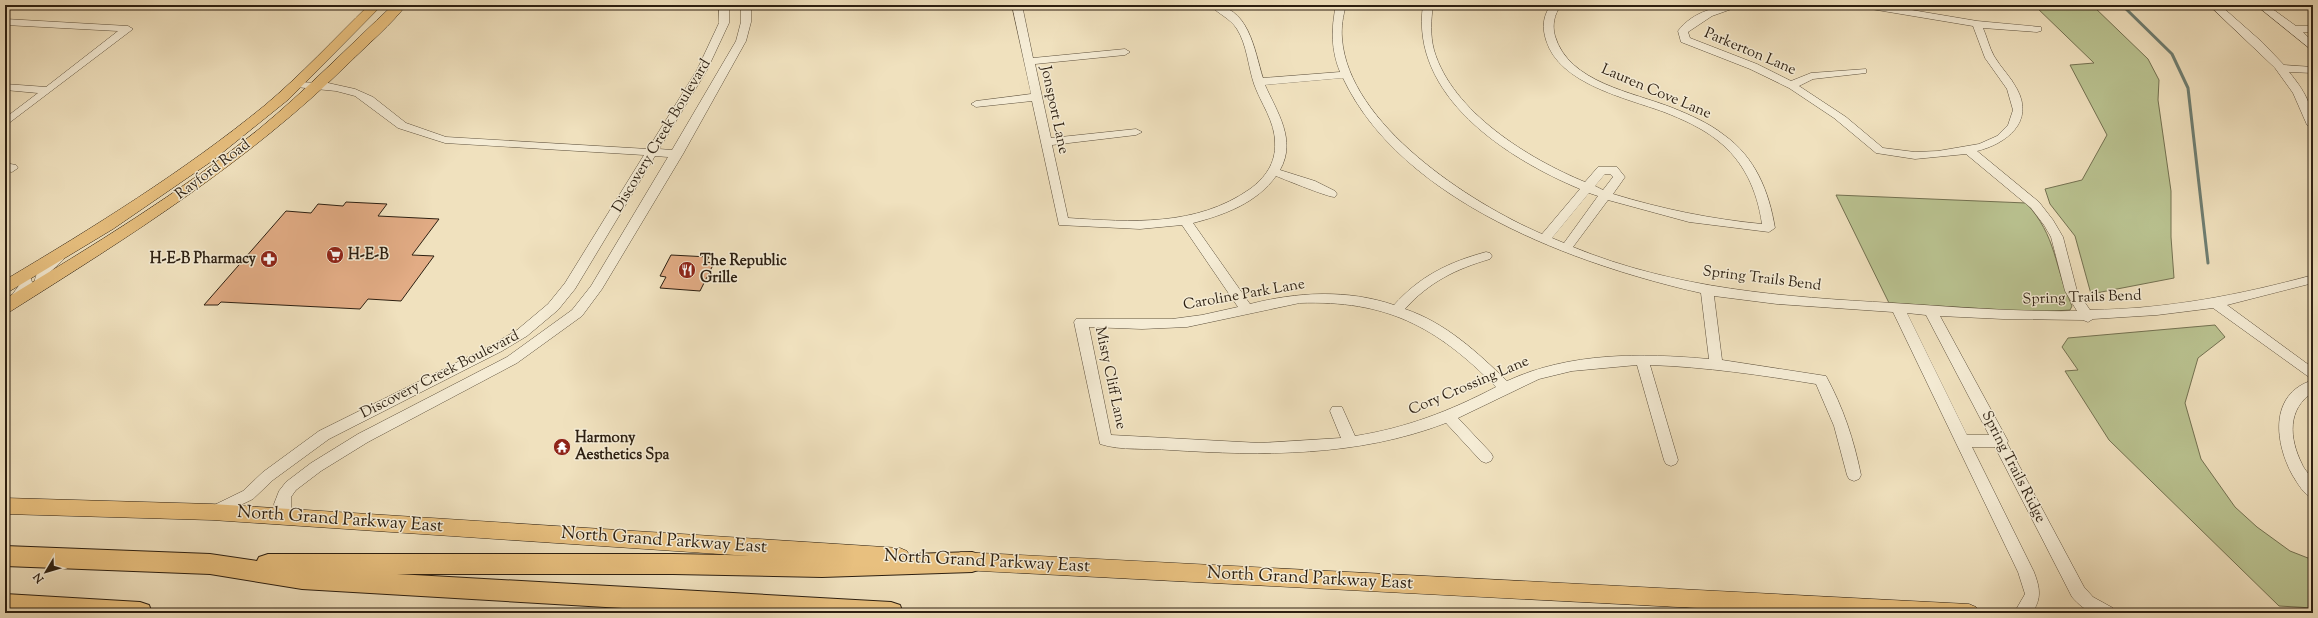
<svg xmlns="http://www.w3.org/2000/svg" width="2318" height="618" font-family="'Sorts Mill Goudy',serif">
  <rect width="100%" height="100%" fill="#f0e1be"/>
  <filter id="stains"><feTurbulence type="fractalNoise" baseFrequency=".005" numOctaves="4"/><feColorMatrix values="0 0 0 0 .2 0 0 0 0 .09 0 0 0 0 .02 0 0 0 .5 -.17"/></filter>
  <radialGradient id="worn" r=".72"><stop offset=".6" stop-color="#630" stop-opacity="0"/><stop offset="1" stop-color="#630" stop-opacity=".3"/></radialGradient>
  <g fill="#bac391" stroke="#737151">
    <polygon points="2034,5 2092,5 2148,59 2159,80 2158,100 2171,191 2171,237 2174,278 2091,294 2075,236 2050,204 2045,189 2082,180 2107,135 2070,65 2094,63"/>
    <path d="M1836,195L2026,203C2057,236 2054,267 2072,306L2070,310L2037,312L1889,303Z"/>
    <polygon points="2215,325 2225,337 2198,358 2185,403 2201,459 2235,507 2257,527 2290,551 2313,560 2313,608 2279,606 2109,440 2065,371 2078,370 2062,347 2068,338"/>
  </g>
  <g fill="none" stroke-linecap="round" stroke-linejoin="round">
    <polyline stroke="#6e7e72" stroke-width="3" points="2122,5 2172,54 2188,88 2208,263"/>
  </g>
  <g fill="#e2ac85" stroke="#2c1f11">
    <polygon points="346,202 387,204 378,216 439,219 412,255 434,256 401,301 368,299 360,309 221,302 218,305 204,305 286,211 311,213 318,204 343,206"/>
    <polygon points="671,255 709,257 706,262 714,263 700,291 660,288 666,277 660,276"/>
  </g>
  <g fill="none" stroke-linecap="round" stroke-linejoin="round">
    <defs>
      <g id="minor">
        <polygon points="719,5 729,5 729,23 707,70 659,149 672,150 736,41 741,22 741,5 751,5 751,22 746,41 683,154 602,289 582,316 517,363 368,442 321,471 296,490 291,497 291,517 288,521 283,523 278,521 274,504 279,491 286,482 311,463 358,434 507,357 572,310 591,286 668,157 655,156 575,289 558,310 527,336 502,351 329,439 273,480 253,499 218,516 213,518 208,516 205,512 208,508 243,491 263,472 319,431 492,345 517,330 548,304 565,283 644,155 445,143 398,128 355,96 336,91 296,87 291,84 292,82 328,83 355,89 373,97 406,123 446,137 648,149 697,70 719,23"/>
        <path d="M1012,5H1022L1033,58L1125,49L1130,52L1125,55L1035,64L1051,138L1136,129L1142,132L1136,135L1052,145L1068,218C1131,222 1196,227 1250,189C1265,178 1276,163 1275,143C1275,121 1261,104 1254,84C1248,66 1247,45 1237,29C1230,18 1218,14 1210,5C1249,5 1254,49 1263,78L1340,72C1331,50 1331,29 1336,5H1346C1343,16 1341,27 1342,38C1348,124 1470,203 1542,234L1580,189C1506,158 1410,96 1423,5H1433C1431,20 1430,35 1434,50C1452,112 1529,159 1585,182L1598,167H1617L1625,177L1613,194C1662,209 1711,219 1762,224C1757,190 1744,161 1717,140C1702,128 1682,119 1664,112C1626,98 1559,84 1546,40C1542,27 1543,17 1550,6L1561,5C1554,15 1552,25 1555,36C1569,83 1633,92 1673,108C1690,115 1709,123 1724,135C1755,157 1769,191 1775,228L1769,232L1689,222L1608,200L1573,247C1675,289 1784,297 1893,303C1954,307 2016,312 2077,311L2065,291L2051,237L2044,225L2031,208L1966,154L1915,159L1876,153L1834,118L1789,88L1750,69L1681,42L1678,31C1693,11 1719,5 1743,5L1712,16L1688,32L1690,38L1757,64L1791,81L1811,73L1866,69V73L1813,79L1799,86L1846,117L1883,148L1915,152L1938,151L1979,144L1997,136L2008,125L2013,110L2007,89L1985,58L1973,26L1865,8L1860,5H1882L1977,21L2041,27V31L2037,32L1983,28C1987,37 1989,47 1994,56C2001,68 2011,77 2017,89C2035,122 2006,144 1977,151L2039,202L2053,220L2063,237L2077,291L2090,310C2167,309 2240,295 2313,275V283L2227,305L2313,368V392C2287,409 2289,438 2302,464C2304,470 2312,476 2313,482C2314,487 2313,493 2313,498C2304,495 2298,484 2293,476C2275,444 2268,394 2313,380L2213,308L2157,315L2093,319L2088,322L2083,320L2003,319L1940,316L2008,441L2007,443L2084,587L2093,597L2113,608L2115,613C2094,613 2087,614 2072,597L1995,447H1972L2034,572C2040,588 2042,598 2032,613H2014L2025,594L2018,572L1893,312L1777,304L1714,296L1722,360L1826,376C1843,407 1854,440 1861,475L1859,479L1854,481L1849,479L1847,475L1834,426L1816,384C1761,375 1706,367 1650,365L1678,460L1676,464L1671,466L1666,464L1664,460L1637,365L1572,371L1539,379L1458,418L1491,453L1493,457L1491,461L1486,463L1481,461L1446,423C1357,457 1263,456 1170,450C1148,448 1121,451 1100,444L1074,322L1076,319H1172L1202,315L1238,307L1182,225L1140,229L1059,225L1032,101L976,107L971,104L976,101L1031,94ZM1343,78C1401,202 1577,265 1701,293L1709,359C1641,353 1570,352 1507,381C1477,352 1446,323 1405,309C1429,282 1456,269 1490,259L1492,256L1490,253L1486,252C1449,262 1420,276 1394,305C1347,289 1297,292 1250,304L1193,223C1224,215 1257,203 1276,176C1286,180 1330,198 1335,197L1337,194L1335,191L1315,181L1280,170C1297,140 1277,112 1265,85ZM1605,174H1610L1613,177L1603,190L1595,186ZM1589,193L1598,196L1564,243L1552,238ZM1300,303C1386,300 1436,326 1496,387C1450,411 1406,428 1355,436L1342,407H1332L1330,411L1341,438L1260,443L1111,435L1089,327L1142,329L1187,327ZM1907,313L1926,315L1989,435H1967Z"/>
        <path d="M2209,5H2220L2262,42L2284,65L2313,67V73L2289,72C2304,90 2313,105 2313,128L2307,125L2293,93L2275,68Z"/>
        <polygon points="2256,5 2267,5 2296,26 2313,26 2313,32 2303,32 2313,42 2313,51"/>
        <polygon points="5,19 128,26 133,29 5,126 5,118 38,93 5,90 5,84 46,87 118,31 5,25"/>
        <polygon points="5,163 16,165 18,168 12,172 5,171"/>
        <path d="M59,253L63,254L65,257L63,260L47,275L45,288H35L34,285C35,272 45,257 59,253Z"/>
        <polygon points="25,272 29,273 33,285 20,302 10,302 9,299 20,284 19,276"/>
      </g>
      <g id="major">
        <path d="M369,5H382L289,99L212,161L113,229L5,294V280C94,227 183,172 264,106C301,75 334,39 369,5Z"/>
        <path d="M393,5H406C394,22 365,47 349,63C248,162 130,236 11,311L5,313V299C92,246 180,193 259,129C306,90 348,47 393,5Z"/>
        <polygon points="5,498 212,504 900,548 907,551 910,557 907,563 900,566 212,520 5,514"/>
        <polygon points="961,552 1969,604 1976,607 1980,613 1793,613 961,570 954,567 951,561 954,555"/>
      </g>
      <g id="highway">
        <polygon points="5,546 210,554 257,561 259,557 268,554 673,554 822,557 972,552 981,555 984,562 981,569 972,572 822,577 673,574 397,574 891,602 900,605 903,613 707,613 302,589 210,574 5,566"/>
        <polygon points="5,594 140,602 149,605 152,613 5,613"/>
      </g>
    </defs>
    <use href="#minor" stroke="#5d503c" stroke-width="1"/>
    <use href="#major" stroke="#2c1f11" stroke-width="1"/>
    <use href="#highway" stroke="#2c1f11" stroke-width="2"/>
    <use href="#minor" fill="#f5ecd5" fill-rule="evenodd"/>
    <use href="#major" fill="#e8c07f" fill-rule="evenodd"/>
    <use href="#highway" fill="#e8c07f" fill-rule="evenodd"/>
  </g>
  <defs>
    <symbol id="supermarket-disc" viewBox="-11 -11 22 22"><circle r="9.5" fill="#8f2418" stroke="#f5ecd5"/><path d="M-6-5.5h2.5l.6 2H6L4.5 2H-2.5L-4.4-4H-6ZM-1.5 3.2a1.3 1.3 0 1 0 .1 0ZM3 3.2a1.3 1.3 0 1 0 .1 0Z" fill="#fff"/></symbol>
    <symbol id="pharmacy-disc" viewBox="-11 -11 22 22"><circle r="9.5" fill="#8f2418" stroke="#f5ecd5"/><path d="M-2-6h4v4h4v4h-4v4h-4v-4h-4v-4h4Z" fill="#fff"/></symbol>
    <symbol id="restaurant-disc" viewBox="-11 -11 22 22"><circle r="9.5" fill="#8f2418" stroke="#f5ecd5"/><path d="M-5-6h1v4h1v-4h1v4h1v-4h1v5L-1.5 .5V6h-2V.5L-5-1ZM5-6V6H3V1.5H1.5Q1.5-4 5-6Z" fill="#fff"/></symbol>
    <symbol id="temple-disc" viewBox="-11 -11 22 22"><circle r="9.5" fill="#8f2418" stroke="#f5ecd5"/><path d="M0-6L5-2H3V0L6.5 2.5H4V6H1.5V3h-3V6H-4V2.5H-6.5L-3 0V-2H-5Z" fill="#fff"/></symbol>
  </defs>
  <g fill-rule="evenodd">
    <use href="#supermarket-disc" x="325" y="245" width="20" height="20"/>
    <use href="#pharmacy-disc" x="259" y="249" width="20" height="20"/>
    <use href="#restaurant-disc" x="677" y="260" width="20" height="20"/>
    <use href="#temple-disc" x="552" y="437" width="20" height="20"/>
  </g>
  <g text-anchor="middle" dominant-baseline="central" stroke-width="3" stroke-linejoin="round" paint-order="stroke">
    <g font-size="15" fill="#2c1f11" stroke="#f5ecd5">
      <text transform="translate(1750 52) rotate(23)">Parkerton Lane</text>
      <text transform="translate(1656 92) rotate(23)">Lauren Cove Lane</text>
      <text transform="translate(1054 110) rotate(78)">Jonsport Lane</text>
      <text transform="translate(662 136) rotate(-59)">Discovery Creek Boulevard</text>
      <text transform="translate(213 170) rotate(-37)">Rayford Road</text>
      <text transform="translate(1762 279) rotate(7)">Spring Trails Bend</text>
      <text transform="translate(1244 295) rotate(-10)">Caroline Park Lane</text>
      <text transform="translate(2082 298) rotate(-2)">Spring Trails Bend</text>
      <text transform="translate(440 375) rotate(-27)">Discovery Creek Boulevard</text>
      <text transform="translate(1110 378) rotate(78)">Misty Cliff Lane</text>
      <text transform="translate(1469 386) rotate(-23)">Cory Crossing Lane</text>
      <text transform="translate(2013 467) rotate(63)">Spring Trails Ridge</text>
    </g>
    <g font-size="15" font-weight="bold" fill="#2c1f11" stroke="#f5ecd5" text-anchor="start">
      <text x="348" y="255">H-E-B</text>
      <text x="256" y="259" text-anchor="end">H-E-B Pharmacy</text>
      <text x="700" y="261">The Republic<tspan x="700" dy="17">Grille</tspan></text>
      <text x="575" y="438">Harmony<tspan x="575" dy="17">Aesthetics Spa</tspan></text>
    </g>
    <g font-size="18" fill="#2c1f11" stroke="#f5ecd5">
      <text transform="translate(340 520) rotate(4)">North Grand Parkway East</text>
      <text transform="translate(664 541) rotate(4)">North Grand Parkway East</text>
      <text transform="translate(987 562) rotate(3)">North Grand Parkway East</text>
      <text transform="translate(1310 579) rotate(3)">North Grand Parkway East</text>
    </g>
  </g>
  <rect width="2318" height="618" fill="none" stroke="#f0e1be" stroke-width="20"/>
  <rect x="6" y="6" width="2306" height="606" fill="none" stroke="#2c1f11" stroke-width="2"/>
  <rect x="10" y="10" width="2298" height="598" fill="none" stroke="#2c1f11"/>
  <g transform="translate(46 572) rotate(232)" stroke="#f5ecd5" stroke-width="3" paint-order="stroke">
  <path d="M0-3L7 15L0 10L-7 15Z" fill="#2c1f11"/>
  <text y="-6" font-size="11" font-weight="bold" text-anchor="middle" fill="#2c1f11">N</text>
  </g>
  <rect width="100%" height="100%" filter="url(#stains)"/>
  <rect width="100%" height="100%" fill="url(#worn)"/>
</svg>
